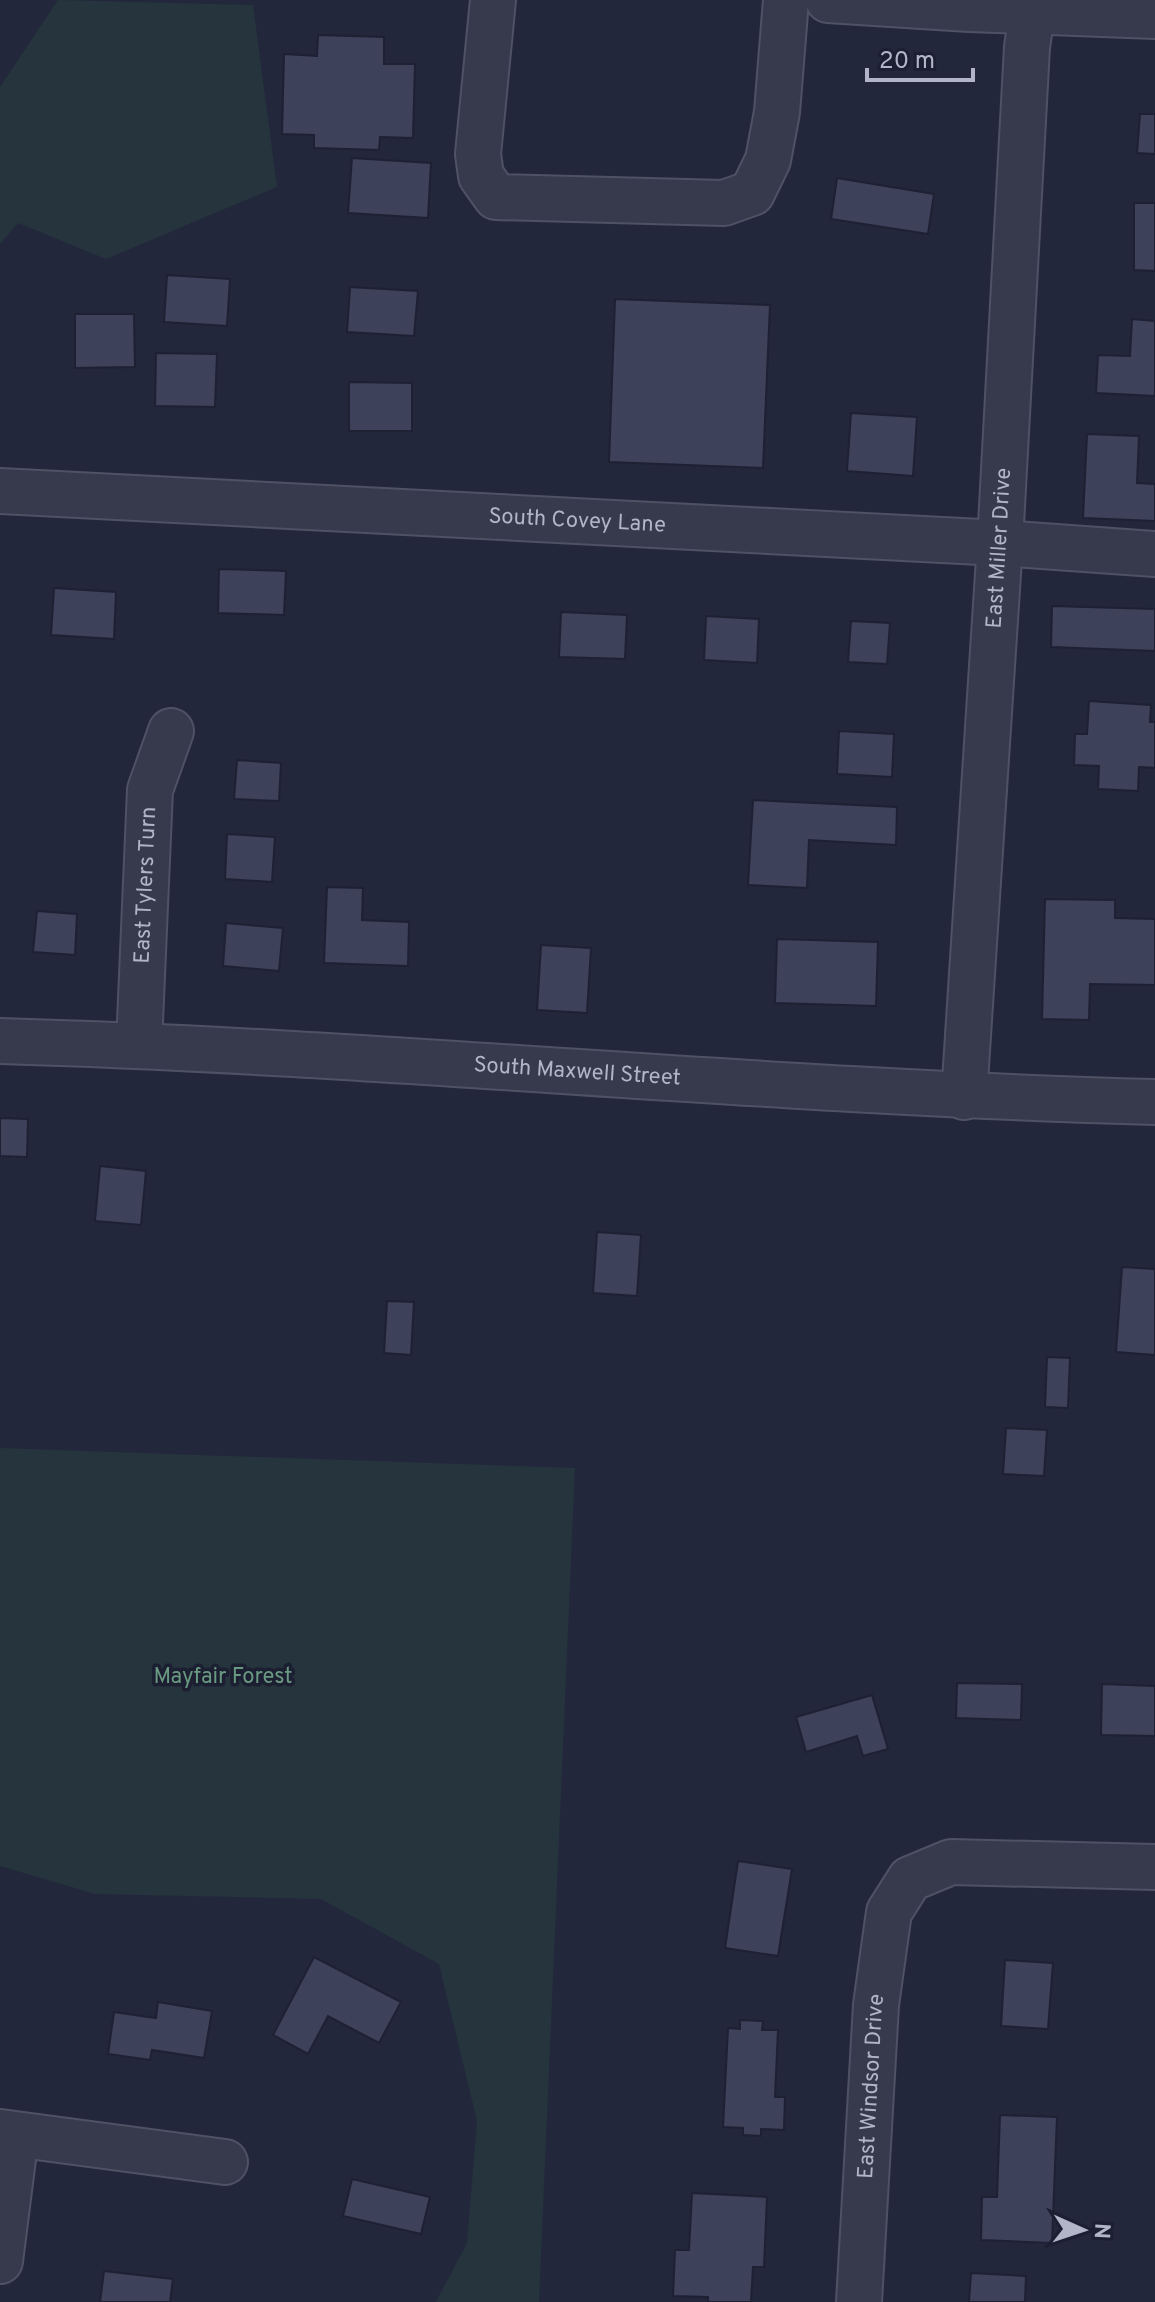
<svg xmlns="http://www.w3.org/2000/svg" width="1155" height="2302" font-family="Overpass,sans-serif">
  <rect width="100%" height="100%" fill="#23273c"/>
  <g fill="#25343d">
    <polygon points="58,0 253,5 277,187 106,259 18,223 0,244 0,87"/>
    <polygon points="0,1448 575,1468 539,2302 436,2302 467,2243 477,2121 439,1964 321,1899 95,1894 0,1866"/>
  </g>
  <g fill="#3d415a" stroke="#1e2133" stroke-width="2">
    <polygon points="318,35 384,37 384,64 415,64 413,138 380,137 379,150 314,148 314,135 282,134 284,54 317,56"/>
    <polygon points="1140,114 1155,114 1155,154 1137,153"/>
    <polygon points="352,158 431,163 428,218 348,213"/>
    <polygon points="837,178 934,194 928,234 831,219"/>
    <polygon points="1134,203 1155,203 1155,271 1134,270"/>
    <polygon points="167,275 230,279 227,326 164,322"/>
    <polygon points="350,287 418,291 414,336 347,332"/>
    <polygon points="615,299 770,305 763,468 609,462"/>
    <polygon points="75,314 134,314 135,367 75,368"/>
    <polygon points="1132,319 1155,321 1155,396 1096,393 1098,355 1130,356"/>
    <polygon points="156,353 217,354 215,407 155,406"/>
    <polygon points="349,382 412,383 412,431 349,431"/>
    <polygon points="851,413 917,417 913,476 847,471"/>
    <polygon points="1087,434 1139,436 1137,483 1155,484 1155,521 1083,518"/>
    <polygon points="219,569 286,571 284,615 218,613"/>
    <polygon points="54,588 116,592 114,639 51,635"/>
    <polygon points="1052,606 1155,609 1155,651 1051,647"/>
    <polygon points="561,612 627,615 625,659 559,657"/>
    <polygon points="706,616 759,619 757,663 704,660"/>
    <polygon points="851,621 890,623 887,664 848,662"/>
    <polygon points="1089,701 1151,705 1150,722 1155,722 1155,768 1139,767 1138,791 1098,789 1099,766 1074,765 1075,734 1087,734"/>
    <polygon points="839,731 894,734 892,777 837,774"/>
    <polygon points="237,760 281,763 279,801 234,799"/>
    <polygon points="753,800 897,807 896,845 809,840 807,888 748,885"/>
    <polygon points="227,834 275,837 272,882 225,879"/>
    <polygon points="327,887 363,888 362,920 409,922 408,966 324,963"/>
    <polygon points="1045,899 1115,900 1115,918 1155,919 1155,985 1090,984 1089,1020 1042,1019"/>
    <polygon points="37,911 77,914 75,955 33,952"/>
    <polygon points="226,923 283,928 279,971 223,966"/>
    <polygon points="777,939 878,942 876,1006 775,1003"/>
    <polygon points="541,945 591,948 587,1013 537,1010"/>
    <polygon points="0,1118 28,1119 27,1157 0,1156"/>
    <polygon points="100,1166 146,1171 141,1225 95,1221"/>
    <polygon points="597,1232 641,1235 637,1296 593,1293"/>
    <polygon points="1122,1267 1155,1269 1155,1355 1116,1352"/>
    <polygon points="387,1301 414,1302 411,1355 384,1353"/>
    <polygon points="1047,1357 1070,1358 1068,1408 1045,1407"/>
    <polygon points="1006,1428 1047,1430 1044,1476 1003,1474"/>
    <polygon points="957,1683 1022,1684 1021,1720 956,1718"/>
    <polygon points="1102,1684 1155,1686 1155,1736 1101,1735"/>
    <polygon points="872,1695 888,1749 863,1756 857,1736 806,1752 796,1717"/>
    <polygon points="738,1861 792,1869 778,1956 725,1948"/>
    <polygon points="314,1957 401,2002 379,2043 328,2016 308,2054 273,2035"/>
    <polygon points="1005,1960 1053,1963 1048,2029 1001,2026"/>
    <polygon points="158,2002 212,2011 204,2058 152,2050 150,2060 108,2054 114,2012 156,2018"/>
    <polygon points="740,2020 763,2021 762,2030 778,2030 775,2097 785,2097 784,2130 761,2129 761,2136 743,2135 743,2128 723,2127 728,2028 740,2029"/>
    <polygon points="1000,2115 1057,2117 1052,2243 981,2240 982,2197 997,2197"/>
    <polygon points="352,2179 430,2197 421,2234 343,2216"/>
    <polygon points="692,2193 767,2197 764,2267 753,2267 751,2302 708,2302 708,2297 673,2296 675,2250 689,2250"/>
    <polygon points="104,2271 173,2279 170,2302 100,2302"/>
    <polygon points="971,2273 1026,2276 1025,2302 969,2302"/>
  </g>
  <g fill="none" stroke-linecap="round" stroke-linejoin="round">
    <defs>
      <g id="minor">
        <polyline points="493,0 478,154 481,176 496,197 724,203 752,193 768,160 777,112 786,0"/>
        <polyline points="828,0 969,9 1155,16"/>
        <path id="s1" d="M0,491L1000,543L1155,554"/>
        <path id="s2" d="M0,1041C385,1052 769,1092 1155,1102"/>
        <path id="s3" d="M139,1045L150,790L171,731"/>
        <path id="s4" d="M964,1097L1000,543L1027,47L1034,0"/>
        <polyline points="0,2132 225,2162"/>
        <polyline points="0,2261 16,2135"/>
        <path id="s5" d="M859,2302L876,2005L889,1912L910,1879L951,1862L1155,1867"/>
      </g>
    </defs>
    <use href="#minor" stroke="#4f5264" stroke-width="48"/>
    <use href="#minor" stroke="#373a4c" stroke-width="44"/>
  </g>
  <g text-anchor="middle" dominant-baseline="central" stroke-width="7" stroke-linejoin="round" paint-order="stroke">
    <g font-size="22" fill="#b2b5c8" stroke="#1c1f31">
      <text stroke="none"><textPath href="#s1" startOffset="578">South Covey Lane</textPath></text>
      <text stroke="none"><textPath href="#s4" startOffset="550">East Miller Drive</textPath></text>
      <text stroke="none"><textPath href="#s3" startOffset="160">East Tylers Turn</textPath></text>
      <text stroke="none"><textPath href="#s2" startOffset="578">South Maxwell Street</textPath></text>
      <text stroke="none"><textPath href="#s5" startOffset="216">East Windsor Drive</textPath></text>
    </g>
    <g font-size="22" fill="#699980" stroke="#1c1f31">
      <text x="223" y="1677">Mayfair Forest</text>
    </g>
  </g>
  <g transform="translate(1083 2230) rotate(93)" stroke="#1c1f31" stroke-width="6" paint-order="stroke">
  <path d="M0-6L14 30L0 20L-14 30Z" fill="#b2b5c8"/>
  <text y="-12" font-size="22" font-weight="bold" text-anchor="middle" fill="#b2b5c8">N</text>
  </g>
  <path d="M867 68v12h106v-12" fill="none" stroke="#b2b5c8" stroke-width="4"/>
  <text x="879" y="68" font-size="24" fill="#b2b5c8" stroke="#1c1f31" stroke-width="6" paint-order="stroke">20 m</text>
</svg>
